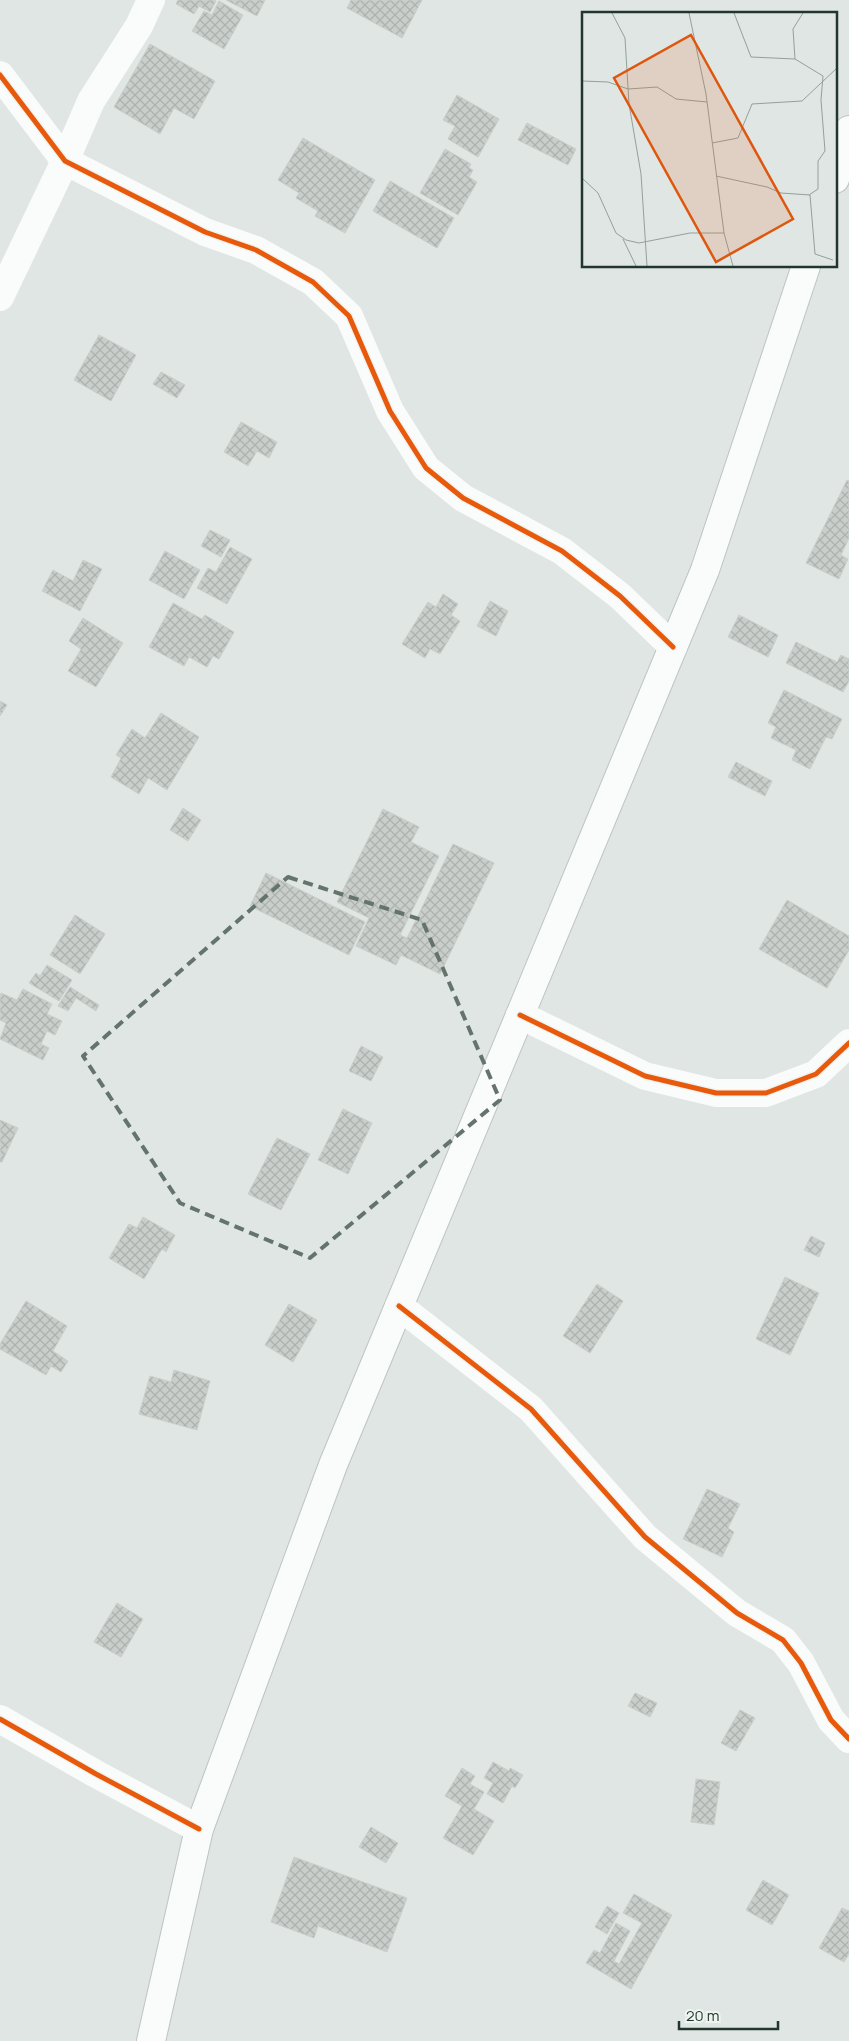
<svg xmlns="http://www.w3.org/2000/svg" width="849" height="2041" font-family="Manrope,sans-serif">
  <defs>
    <pattern id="building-cross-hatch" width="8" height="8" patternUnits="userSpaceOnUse" patternTransform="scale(1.25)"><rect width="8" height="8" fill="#c9cecb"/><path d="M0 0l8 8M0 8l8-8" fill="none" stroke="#acb2af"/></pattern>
  </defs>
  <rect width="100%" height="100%" fill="#e0e6e3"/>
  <g fill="url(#building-cross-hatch)" stroke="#c9cfcb">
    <polygon points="178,0 213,0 216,1 210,12 199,6 194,14 176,4"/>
    <polygon points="226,0 265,0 257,16"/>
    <polygon points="351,0 422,0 402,38 347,8"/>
    <polygon points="219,1 243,15 224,49 192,31 204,11 212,15"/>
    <polygon points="150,44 215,81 194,119 174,108 160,134 114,107"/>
    <polygon points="457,95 499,119 478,157 448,139 455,126 443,120"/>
    <polygon points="527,123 576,149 568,165 518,140"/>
    <polygon points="303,138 375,180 345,233 315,216 318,211 296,198 299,193 278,180"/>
    <polygon points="445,149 471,164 469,168 473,170 469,177 477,182 458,215 420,193"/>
    <polygon points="390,181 454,218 437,248 373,211"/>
    <polygon points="99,335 136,355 111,401 74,380"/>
    <polygon points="161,372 185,385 177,398 153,384"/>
    <polygon points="241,422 277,442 269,458 257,451 248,466 224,452"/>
    <polygon points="847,480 849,481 849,538 841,555 848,559 839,579 806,563"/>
    <polygon points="210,530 230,540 221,557 201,546"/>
    <polygon points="230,547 252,559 227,604 197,588 208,568 216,572"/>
    <polygon points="165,551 200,570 184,599 149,580"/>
    <polygon points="83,560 102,569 80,611 42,591 53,570 73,581"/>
    <polygon points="443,594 458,604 451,615 460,621 440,654 430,649 425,658 402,644 428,602 436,607"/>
    <polygon points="490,601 508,611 496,636 477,626"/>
    <polygon points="173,603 202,619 205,615 234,632 219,659 213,656 207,667 189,657 184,666 149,647"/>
    <polygon points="739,615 778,635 768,657 728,637"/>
    <polygon points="83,618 123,643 96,687 68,671 81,649 69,641"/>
    <polygon points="796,642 837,662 841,655 849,659 849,681 843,692 786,663"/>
    <polygon points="784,690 842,719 832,739 826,737 810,769 792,760 796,750 771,738 776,727 768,723"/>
    <polygon points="0,701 7,705 0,716"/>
    <polygon points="161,713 199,737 167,790 148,778 139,794 111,777 121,758 116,755 132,729 145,738"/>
    <polygon points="736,762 772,781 765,796 728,777"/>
    <polygon points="183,808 201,820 188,841 170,830"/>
    <polygon points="383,809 419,827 411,842 439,856 400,935 407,938 453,844 494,863 440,974 401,955 396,965 356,946 369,918 337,902"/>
    <polygon points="266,873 365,922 349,955 250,906"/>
    <polygon points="787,900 849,936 849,950 827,988 759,949"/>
    <polygon points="75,915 105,934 80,974 50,955"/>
    <polygon points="47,965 72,980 59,1001 29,983 36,973 40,976"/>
    <polygon points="70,987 99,1005 96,1011 76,998 68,1011 58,1006"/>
    <polygon points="23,989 52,1004 47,1014 62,1021 55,1035 47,1031 41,1044 49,1048 43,1060 0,1039 6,1023 0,1020 0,996 1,993 17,1000"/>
    <polygon points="361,1046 383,1057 371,1081 349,1071"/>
    <polygon points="343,1109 372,1123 348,1174 318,1160"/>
    <polygon points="0,1120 18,1128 2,1162 0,1162"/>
    <polygon points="277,1138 310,1154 281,1210 248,1194"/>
    <polygon points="143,1217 175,1235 166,1252 162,1249 144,1279 109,1258 129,1224 137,1228"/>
    <polygon points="811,1236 825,1243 819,1257 804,1250"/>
    <polygon points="785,1277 819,1293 790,1355 756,1339"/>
    <polygon points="597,1284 623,1301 590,1353 563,1336"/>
    <polygon points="26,1301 67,1326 53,1351 68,1361 61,1372 51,1366 46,1375 0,1349 0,1344"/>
    <polygon points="289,1304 317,1320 293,1362 265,1345"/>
    <polygon points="174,1370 210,1381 197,1430 139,1414 150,1376 171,1382"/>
    <polygon points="707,1489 740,1504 728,1528 734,1532 722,1557 683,1539"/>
    <polygon points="117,1603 143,1619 121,1657 94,1642"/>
    <polygon points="635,1693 657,1703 650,1717 628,1706"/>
    <polygon points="740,1710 755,1718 736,1751 721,1743"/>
    <polygon points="493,1762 509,1771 510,1768 523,1775 515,1788 512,1786 503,1803 487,1794 493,1783 484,1778"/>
    <polygon points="462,1768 475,1776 470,1784 484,1792 474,1809 494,1821 473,1855 443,1838 462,1806 445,1796"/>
    <polygon points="696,1779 720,1782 714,1825 691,1822"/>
    <polygon points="371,1827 398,1843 386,1863 359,1847"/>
    <polygon points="294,1857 407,1898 387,1952 318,1926 314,1938 271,1922"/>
    <polygon points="763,1880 789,1895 772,1925 746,1910"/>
    <polygon points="634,1894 672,1915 631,1989 586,1963 594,1950 600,1953 616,1923 630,1931 614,1961 619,1964 642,1923 623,1913"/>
    <polygon points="607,1906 619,1913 607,1934 595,1927"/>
    <polygon points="842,1908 849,1911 849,1954 844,1962 819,1948"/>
  </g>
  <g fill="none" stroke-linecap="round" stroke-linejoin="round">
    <defs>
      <g id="secondary">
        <polyline points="835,179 849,130"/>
        <polyline points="151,2041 199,1829 333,1465 705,570 806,266"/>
      </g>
    </defs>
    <use href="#secondary" stroke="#bdc5c1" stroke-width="30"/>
    <g stroke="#fafbfb" stroke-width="28">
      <polyline points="0,75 65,161 205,232 256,250 313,282 349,316 390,411 426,468 463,498 562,551 620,596 673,647"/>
      <polyline points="0,297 65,161 91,101 139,26 151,0"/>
      <polyline points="520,1015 645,1076 716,1093 766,1093 816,1074 849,1043"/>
      <polyline points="399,1306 531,1409 645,1537 737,1613 783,1640 801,1663 831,1720 849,1739"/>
      <polyline points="0,1719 96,1774 199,1829"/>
    </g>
    <use href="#secondary" stroke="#fafbfb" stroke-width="28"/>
    <defs>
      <g id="cycleway">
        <polyline points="0,75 65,161 205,232 256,250 313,282 349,316 390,411 426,468 463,498 562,551 620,596 673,647"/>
        <polyline points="520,1015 645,1076 716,1093 766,1093 816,1074 849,1043"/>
        <polyline points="399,1306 531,1409 645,1537 737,1613 783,1640 801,1663 831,1720 849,1739"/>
        <polyline points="0,1719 96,1774 199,1829"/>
      </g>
    </defs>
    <use href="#cycleway" stroke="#eef5f0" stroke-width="8"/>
    <use href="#cycleway" stroke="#e8590c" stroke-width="5"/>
  </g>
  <path fill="none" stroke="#64746d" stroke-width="4" stroke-dasharray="10 6" stroke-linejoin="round" d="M288,877L422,920L500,1100L310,1258L180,1203L83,1056Z"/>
  <g transform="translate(582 12)">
    <rect width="255" height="255" fill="#e0e6e3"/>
    <path fill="none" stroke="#94a09a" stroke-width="1" d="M30,1L43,26L47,92L59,162L65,254M107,1L124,82L142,221L151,254M152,1L169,45L213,47L241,64L239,88L243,139L236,149V177L227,183M213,47L211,17L221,1M0,69L26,70L46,77L75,75L94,87L125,90M130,131L156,126L170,92L220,89L255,56M134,164L185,175L199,181L228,183L233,242L251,248M0,166L16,181L34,221L44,228L57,231L108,221H142M41,227L54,254"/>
    <path fill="#de570e" fill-opacity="0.15" stroke="#de570e" stroke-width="2.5" d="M109,23L211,207L134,250L32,66Z"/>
    <rect width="255" height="255" fill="none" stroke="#21362d" stroke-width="2.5"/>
  </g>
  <path d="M679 2021v8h99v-8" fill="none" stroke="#21362d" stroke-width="2.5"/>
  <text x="686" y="2021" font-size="15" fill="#21362d" stroke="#eef5f0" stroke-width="4" paint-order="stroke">20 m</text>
</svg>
